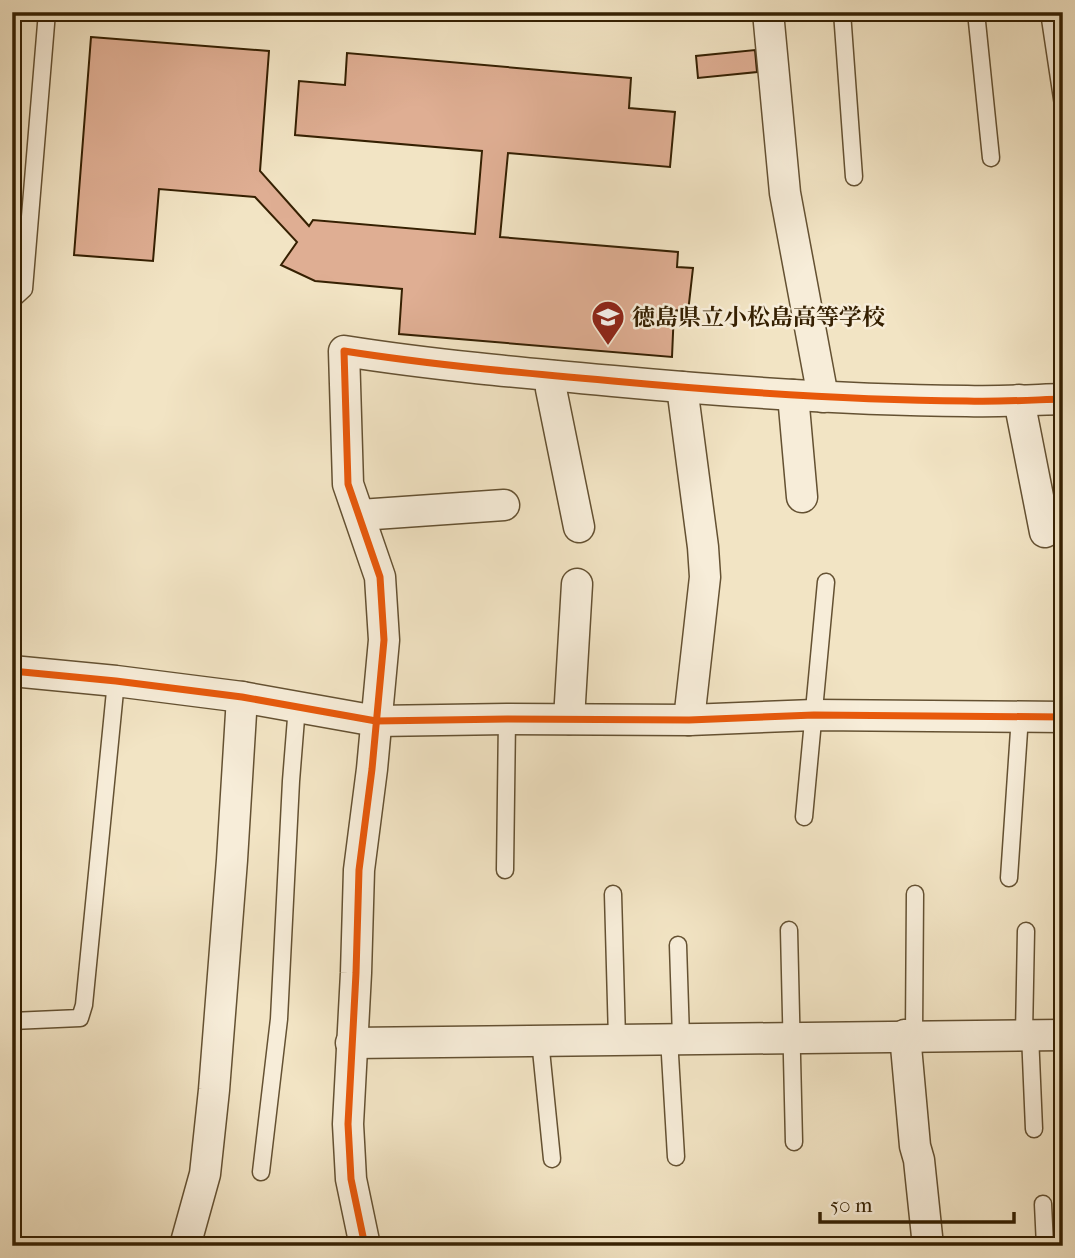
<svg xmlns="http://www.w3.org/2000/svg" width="1075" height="1258" font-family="'IM FELL French Canon','Noto Serif JP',serif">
  <rect width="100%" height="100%" fill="#f2e4c4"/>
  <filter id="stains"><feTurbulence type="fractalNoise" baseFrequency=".00286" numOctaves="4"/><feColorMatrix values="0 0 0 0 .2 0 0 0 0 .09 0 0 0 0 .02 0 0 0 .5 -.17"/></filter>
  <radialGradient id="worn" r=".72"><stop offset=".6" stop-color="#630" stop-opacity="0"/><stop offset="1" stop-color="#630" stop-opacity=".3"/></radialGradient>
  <g fill="#dfae93" stroke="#352002" stroke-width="2">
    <polygon points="91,37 269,51 260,171 309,226 313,220 475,234 482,151 295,135 299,81 345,85 347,53 631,78 629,108 675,112 670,167 508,153 500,237 678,252 677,267 693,268 688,312 674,310 672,357 399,334 402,289 315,281 281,265 297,242 255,197 159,189 153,261 74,255"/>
    <polygon points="755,50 757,72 698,78 696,56"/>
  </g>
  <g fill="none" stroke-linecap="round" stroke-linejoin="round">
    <defs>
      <g id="service">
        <polyline points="842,12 854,177"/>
        <polyline points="976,12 991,158"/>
        <polyline points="1049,12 1063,105"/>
        <polyline points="12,300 24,289 47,12"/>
        <polyline points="804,817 826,582"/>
        <polyline points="505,870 507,719"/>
        <polyline points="1009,878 1020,716"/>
        <polyline points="613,894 617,1039"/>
        <polyline points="789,930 794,1142"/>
        <polyline points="678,945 681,1038"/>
        <polyline points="12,1021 80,1018 84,1005 116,681"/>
        <polyline points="1024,1034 1026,931"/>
        <polyline points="1030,1034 1034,1129"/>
        <polyline points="914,1035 915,894"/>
        <polyline points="669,1038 676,1157"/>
        <polyline points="540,1040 552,1159"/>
        <polyline points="261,1172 279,1019 291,781 297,706"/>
        <polyline points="1043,1204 1045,1246"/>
      </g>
      <g id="minor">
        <polyline points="768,12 785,193 823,397"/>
        <polyline points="552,376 551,389 579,527"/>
        <polyline points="682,387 703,547 705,577 689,720"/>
        <polyline points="793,395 802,497"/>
        <polyline points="1019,400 1045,532"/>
        <polyline points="360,515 504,505"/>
        <polyline points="12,671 116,681 242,697 376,721 507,719 689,720 814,715 1063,717"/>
        <polyline points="569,719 577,584"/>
        <polyline points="905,1035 915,1146 919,1160 928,1246"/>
        <polyline points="351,1043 1063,1035"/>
        <polyline points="185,1246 205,1174 214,1090 232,860 242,697"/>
        <path d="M365,1246L351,1179L348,1124L356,973L359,870L372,769L384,640L380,577L348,484L344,351C433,365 523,373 613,381C731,392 849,400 967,401C999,402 1031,400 1063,399"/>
      </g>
    </defs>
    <use href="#service" stroke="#645132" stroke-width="19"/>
    <use href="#minor" stroke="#645132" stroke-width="33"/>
    <use href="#service" stroke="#f7edd9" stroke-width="16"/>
    <use href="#minor" stroke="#f7edd9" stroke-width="30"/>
    <defs>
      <g id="cycleway">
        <polyline points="12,671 116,681 242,697 376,721 507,719 689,720 814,715 1063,717"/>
        <path d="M365,1246L351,1179L348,1124L356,973L359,870L372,769L384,640L380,577L348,484L344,351C433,365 523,373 613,381C731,392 849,400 967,401C999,402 1031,400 1063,399"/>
      </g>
    </defs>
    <use href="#cycleway" stroke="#f7edd9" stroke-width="11"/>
    <use href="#cycleway" stroke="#e8590c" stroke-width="7"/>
  </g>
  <defs>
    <symbol id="school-pin" viewBox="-11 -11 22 30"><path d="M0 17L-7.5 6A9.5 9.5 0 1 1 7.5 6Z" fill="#8f2418" stroke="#f7edd9"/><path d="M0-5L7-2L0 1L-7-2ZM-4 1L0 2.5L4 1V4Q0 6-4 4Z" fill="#fff"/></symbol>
  </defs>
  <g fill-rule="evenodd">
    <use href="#school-pin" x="589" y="298" width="38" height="52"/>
  </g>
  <g text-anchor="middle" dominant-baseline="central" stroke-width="5" stroke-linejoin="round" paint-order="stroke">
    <g font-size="23" font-weight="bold" fill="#352002" stroke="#f7edd9" text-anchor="start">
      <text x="632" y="317">徳島県立小松島高等学校</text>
    </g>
  </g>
  <rect width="1075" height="1258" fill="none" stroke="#f2e4c4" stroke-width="42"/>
  <rect x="14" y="14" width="1047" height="1230" fill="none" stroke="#352002" stroke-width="3.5"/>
  <rect x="21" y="21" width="1033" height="1216" fill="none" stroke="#352002" stroke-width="2"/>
  <path d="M820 1212v10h194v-10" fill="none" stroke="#352002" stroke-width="3.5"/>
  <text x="830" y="1212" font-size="21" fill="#352002" stroke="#f7edd9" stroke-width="5" paint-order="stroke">50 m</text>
  <rect width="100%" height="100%" filter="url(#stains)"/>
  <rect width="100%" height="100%" fill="url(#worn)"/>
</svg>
